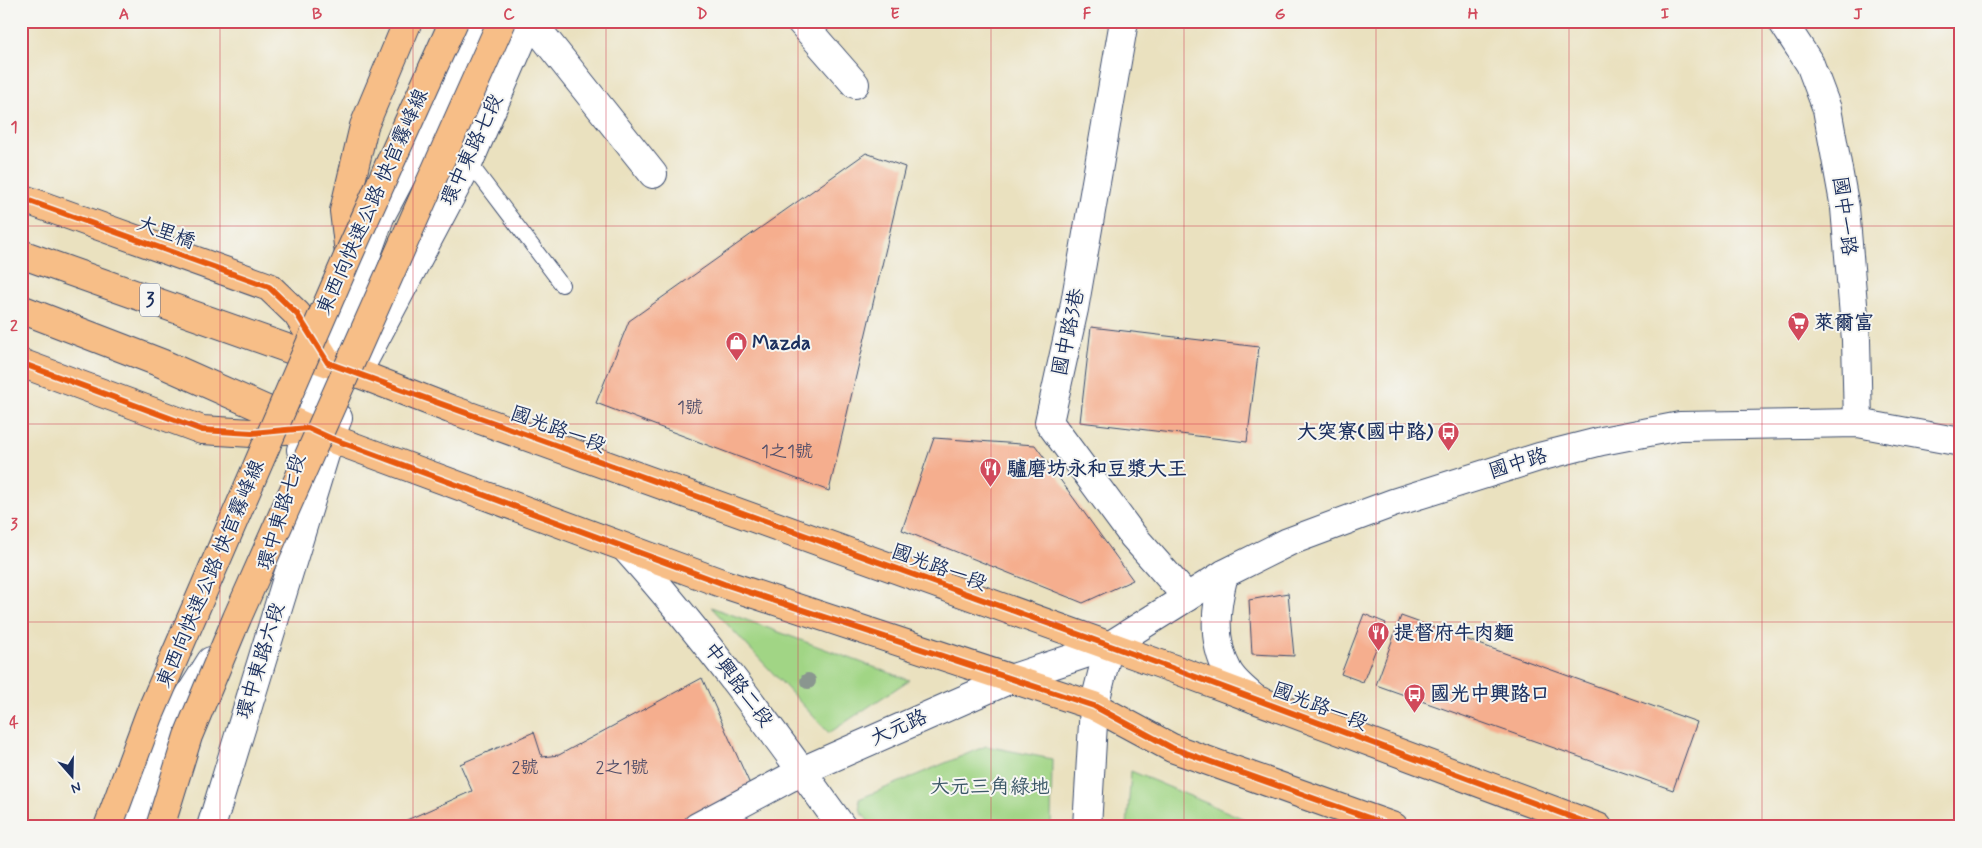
<svg xmlns="http://www.w3.org/2000/svg" width="1982" height="848" font-family="Mynerve,'LXGW WenKai TC',sans-serif">
  <rect width="100%" height="100%" fill="#f6f6f2"/>
  <filter id="ink" filterUnits="userSpaceOnUse"><feTurbulence type="fractalNoise" baseFrequency=".02" numOctaves="2"/><feDisplacementMap in="SourceGraphic" scale="10" xChannelSelector="R" yChannelSelector="G"/><feConvolveMatrix kernelMatrix="1 2 1 2 8 2 1 2 1" color-interpolation-filters="sRGB"/></filter>
  <filter id="wash" filterUnits="userSpaceOnUse"><feTurbulence type="fractalNoise" baseFrequency=".0096" numOctaves="4" result="noise"/><feDisplacementMap in="SourceGraphic" scale="20" xChannelSelector="R" yChannelSelector="G"/><feGaussianBlur stdDeviation="1.12" result="paint"/><feColorMatrix in="noise" values="0 0 0 0 0 0 0 0 0 0 0 0 0 0 0 0 0 1.4 0 .05"/><feComposite in="paint" operator="in"/></filter>
  <g filter="url(#wash)">
    <rect width="100%" height="100%" fill="#eae1bf"/>
    <g fill="#a1d585" stroke="#5e8272">
      <polygon points="711,607 909,680 829,733"/>
      <polygon points="986,746 1052,759 1051,827 873,827 861,812 859,799"/>
      <polygon points="1131,771 1263,827 1127,827"/>
    </g>
    <g id="blocks">
      <g fill="#f5ae8e">
        <polygon points="866,153 905,167 829,491 596,403 629,321"/>
        <polygon points="1091,327 1259,347 1247,442 1080,422"/>
        <polygon points="934,438 1035,445 1133,580 1083,603 902,530"/>
        <polygon points="1288,593 1294,656 1252,654 1249,600"/>
        <polygon points="1364,614 1386,623 1363,682 1341,674"/>
        <polygon points="1401,616 1697,722 1673,790 1376,685"/>
        <polygon points="702,678 753,791 679,827 391,827 472,791 460,764 534,732 542,757 559,755"/>
      </g>
    </g>
  </g>
  <g filter="url(#ink)">
    <use href="#blocks" fill-opacity="0" stroke="#3a4a6d" stroke-width="1"/>
    <g fill="none" stroke-linecap="round" stroke-linejoin="round">
      <defs>
        <polyline id="service" points="469,162 562,285"/>
        <g id="minor">
          <polyline points="531,21 653,174"/>
          <polyline points="800,21 855,84"/>
          <polyline points="1124,21 1074,309 1049,422 1133,536 1187,597"/>
          <polyline points="1782,21 1810,64 1827,109 1845,208 1856,340 1858,423"/>
          <path d="M1224,574C1216,606 1211,640 1228,671C1233,681 1246,691 1255,699"/>
          <polyline points="697,827 802,771 1013,678 1109,646"/>
        </g>
        <g id="tertiary">
          <polyline points="363,362 469,162 530,21"/>
          <polyline points="301,450 328,363 380,217 451,83 479,21"/>
          <path d="M626,549C705,637 773,731 842,827"/>
          <polyline points="131,827 166,733 211,661"/>
          <polyline points="211,827 330,438 338,418"/>
          <polyline points="1087,827 1094,706 1109,646 1224,574 1288,542 1393,503 1539,457 1602,441 1680,426 1858,423 1961,442"/>
        </g>
        <g id="primary">
          <polyline points="21,198 269,287 297,314 323,355"/>
          <polyline points="21,254 357,373 450,409 1177,670 1598,827"/>
          <polyline points="21,309 161,363 330,438 724,584 1094,706 1172,748 1394,827"/>
          <polyline points="21,363 202,430 252,433 295,429"/>
        </g>
        <polyline id="trunk" points="349,254 344,211 364,126 408,21"/>
      </defs>
      <use href="#service" stroke="#3a4a6d" stroke-width="16"/>
      <use href="#minor" stroke="#3a4a6d" stroke-width="30"/>
      <use href="#tertiary" stroke="#3a4a6d" stroke-width="30"/>
      <use href="#primary" stroke="#3a4a6d" stroke-width="30"/>
      <use href="#trunk" stroke="#3a4a6d" stroke-width="30"/>
      <use href="#service" stroke="#fff" stroke-width="14"/>
      <use href="#minor" stroke="#fff" stroke-width="28"/>
      <use href="#tertiary" stroke="#fff" stroke-width="28"/>
      <use href="#primary" stroke="#f7be87" stroke-width="28"/>
      <use href="#trunk" stroke="#f7be87" stroke-width="28"/>
      <defs>
        <g id="trunk-bridge">
          <polyline points="108,827 149,716 349,254 454,21"/>
          <polyline points="160,827 188,736 237,618 502,21"/>
        </g>
      </defs>
      <use href="#trunk-bridge" stroke="#3a4a6d" stroke-width="30" stroke-linecap="butt"/>
      <use href="#trunk-bridge" stroke="#f7be87" stroke-width="28"/>
      <defs>
        <g id="cycleway">
          <polyline points="21,198 269,287 297,314 328,363 1177,670 1598,827"/>
          <polyline points="21,363 202,430 252,433 308,428 330,438 724,584 1094,706 1172,748 1394,827"/>
        </g>
      </defs>
      <use href="#cycleway" stroke="#f6f6f2" stroke-width="9"/>
      <use href="#cycleway" stroke="#e8590c" stroke-width="6"/>
    </g>
    <circle fill="#8a968f" cx="808" cy="681" r="8"/>
  </g>
  <path fill="none" stroke="#d1495b" stroke-width="1" stroke-opacity="0.55" d="M220,21V827M413,21V827M606,21V827M798,21V827M991,21V827M1184,21V827M1376,21V827M1569,21V827M1762,21V827M21,226H1961M21,424H1961M21,622H1961"/>
  <defs>
    <symbol id="supermarket-pin" viewBox="-11 -11 22 30"><path d="M0 17L-7.5 6A9.5 9.5 0 1 1 7.5 6Z" fill="#d1495b" stroke="#f6f6f2"/><path d="M-6-5.5h2.5l.6 2H6L4.5 2H-2.5L-4.4-4H-6ZM-1.5 3.2a1.3 1.3 0 1 0 .1 0ZM3 3.2a1.3 1.3 0 1 0 .1 0Z" fill="#fff"/></symbol>
    <symbol id="shop-pin" viewBox="-11 -11 22 30"><path d="M0 17L-7.5 6A9.5 9.5 0 1 1 7.5 6Z" fill="#d1495b" stroke="#f6f6f2"/><path d="M-5-2.5h2.3a2.7 3.5 0 0 1 5.4 0H5L5.5 6h-11ZM-1.5-2.5h3a1.5 2.3 0 0 0-3 0Z" fill="#fff"/></symbol>
    <symbol id="bus-pin" viewBox="-11 -11 22 30"><path d="M0 17L-7.5 6A9.5 9.5 0 1 1 7.5 6Z" fill="#d1495b" stroke="#f6f6f2"/><path d="M-5-6H5V4H4V6H2V4H-2V6H-4V4H-5ZM-3.5-4V0h7V-4ZM-3.5 1.2v1.5H-2V1.2ZM2 1.2v1.5H3.5V1.2Z" fill="#fff"/></symbol>
    <symbol id="restaurant-pin" viewBox="-11 -11 22 30"><path d="M0 17L-7.5 6A9.5 9.5 0 1 1 7.5 6Z" fill="#d1495b" stroke="#f6f6f2"/><path d="M-5-6h1v4h1v-4h1v4h1v-4h1v5L-1.5 .5V6h-2V.5L-5-1ZM5-6V6H3V1.5H1.5Q1.5-4 5-6Z" fill="#fff"/></symbol>
  </defs>
  <g fill-rule="evenodd">
    <use href="#supermarket-pin" x="1786" y="310" width="25" height="34"/>
    <use href="#shop-pin" x="724" y="330" width="25" height="34"/>
    <use href="#bus-pin" x="1436" y="420" width="25" height="34"/>
    <use href="#restaurant-pin" x="978" y="456" width="25" height="34"/>
    <use href="#restaurant-pin" x="1366" y="620" width="25" height="34"/>
    <use href="#bus-pin" x="1402" y="682" width="25" height="34"/>
  </g>
  <g text-anchor="middle" dominant-baseline="central" stroke-width="4" stroke-linejoin="round" paint-order="stroke">
    <g font-size="18" fill="#524f6a">
      <text x="690" y="408">1號</text>
      <text x="787" y="452">1之1號</text>
      <text x="525" y="768">2號</text>
      <text x="622" y="768">2之1號</text>
    </g>
    <rect fill="#f6f6f2" stroke="#5d6b8a" stroke-width="1" x="140" y="283.5" width="20" height="33" rx="4"/>
    <g font-size="19" font-weight="bold" fill="#1b2f5e">
      <text x="150" y="300">3</text>
    </g>
    <g font-size="20" fill="#1b2f5e" stroke="#f6f6f2">
      <text transform="translate(472 150) rotate(-65)">環中東路七段</text>
      <text transform="translate(373 202) rotate(-66)">東西向快速公路 快官霧峰線</text>
      <text transform="translate(1844 216) rotate(83)">國中一路</text>
      <text transform="translate(166 233) rotate(20)">大里橋</text>
      <text transform="translate(1069 332) rotate(-78)">國中路3巷</text>
      <text transform="translate(558 430) rotate(20)">國光路一段</text>
      <text transform="translate(1518 464) rotate(-17)">國中路</text>
      <text transform="translate(282 512) rotate(-73)">環中東路七段</text>
      <text transform="translate(939 568) rotate(20)">國光路一段</text>
      <text transform="translate(211 574) rotate(-67)">東西向快速公路 快官霧峰線</text>
      <text transform="translate(261 661) rotate(-73)">環中東路六段</text>
      <text transform="translate(738 685) rotate(53)">中興路二段</text>
      <text transform="translate(1320 707) rotate(21)">國光路一段</text>
      <text transform="translate(899 728) rotate(-24)">大元路</text>
    </g>
    <g font-size="20" font-weight="bold" fill="#1b2f5e" stroke="#f6f6f2" text-anchor="start">
      <text x="1814" y="323">萊爾富</text>
      <text x="752" y="343">Mazda</text>
      <text x="1433" y="432" text-anchor="end">大突寮(國中路)</text>
      <text x="1007" y="469">驢磨坊永和豆漿大王</text>
      <text x="1394" y="633">提督府牛肉麵</text>
      <text x="1430" y="694">國光中興路口</text>
    </g>
    <g font-size="20" fill="#3c5868" stroke="#f6f6f2">
      <text x="990" y="787">大元三角綠地</text>
    </g>
  </g>
  <rect width="1982" height="848" fill="none" stroke="#f6f6f2" stroke-width="55"/>
  <g transform="translate(72 776) rotate(160)" stroke="#f6f6f2" stroke-width="4" paint-order="stroke">
  <path d="M0-4L9 19L0 12L-9 19Z" fill="#1b2f5e"/>
  <text y="-8" font-size="14" font-weight="bold" text-anchor="middle" fill="#1b2f5e">N</text>
  </g>
  <rect x="28" y="28" width="1926" height="792" fill="none" stroke="#d1495b" stroke-width="2"/>
  <g font-size="16" text-anchor="middle" font-weight="bold" fill="#d1495b">
    <text x="124" y="19">A</text>
    <text x="317" y="19">B</text>
    <text x="509" y="19">C</text>
    <text x="702" y="19">D</text>
    <text x="895" y="19">E</text>
    <text x="1087" y="19">F</text>
    <text x="1280" y="19">G</text>
    <text x="1473" y="19">H</text>
    <text x="1665" y="19">I</text>
    <text x="1858" y="19">J</text>
    <text x="14" y="132">1</text>
    <text x="14" y="331">2</text>
    <text x="14" y="529">3</text>
    <text x="14" y="727">4</text>
  </g>
</svg>
